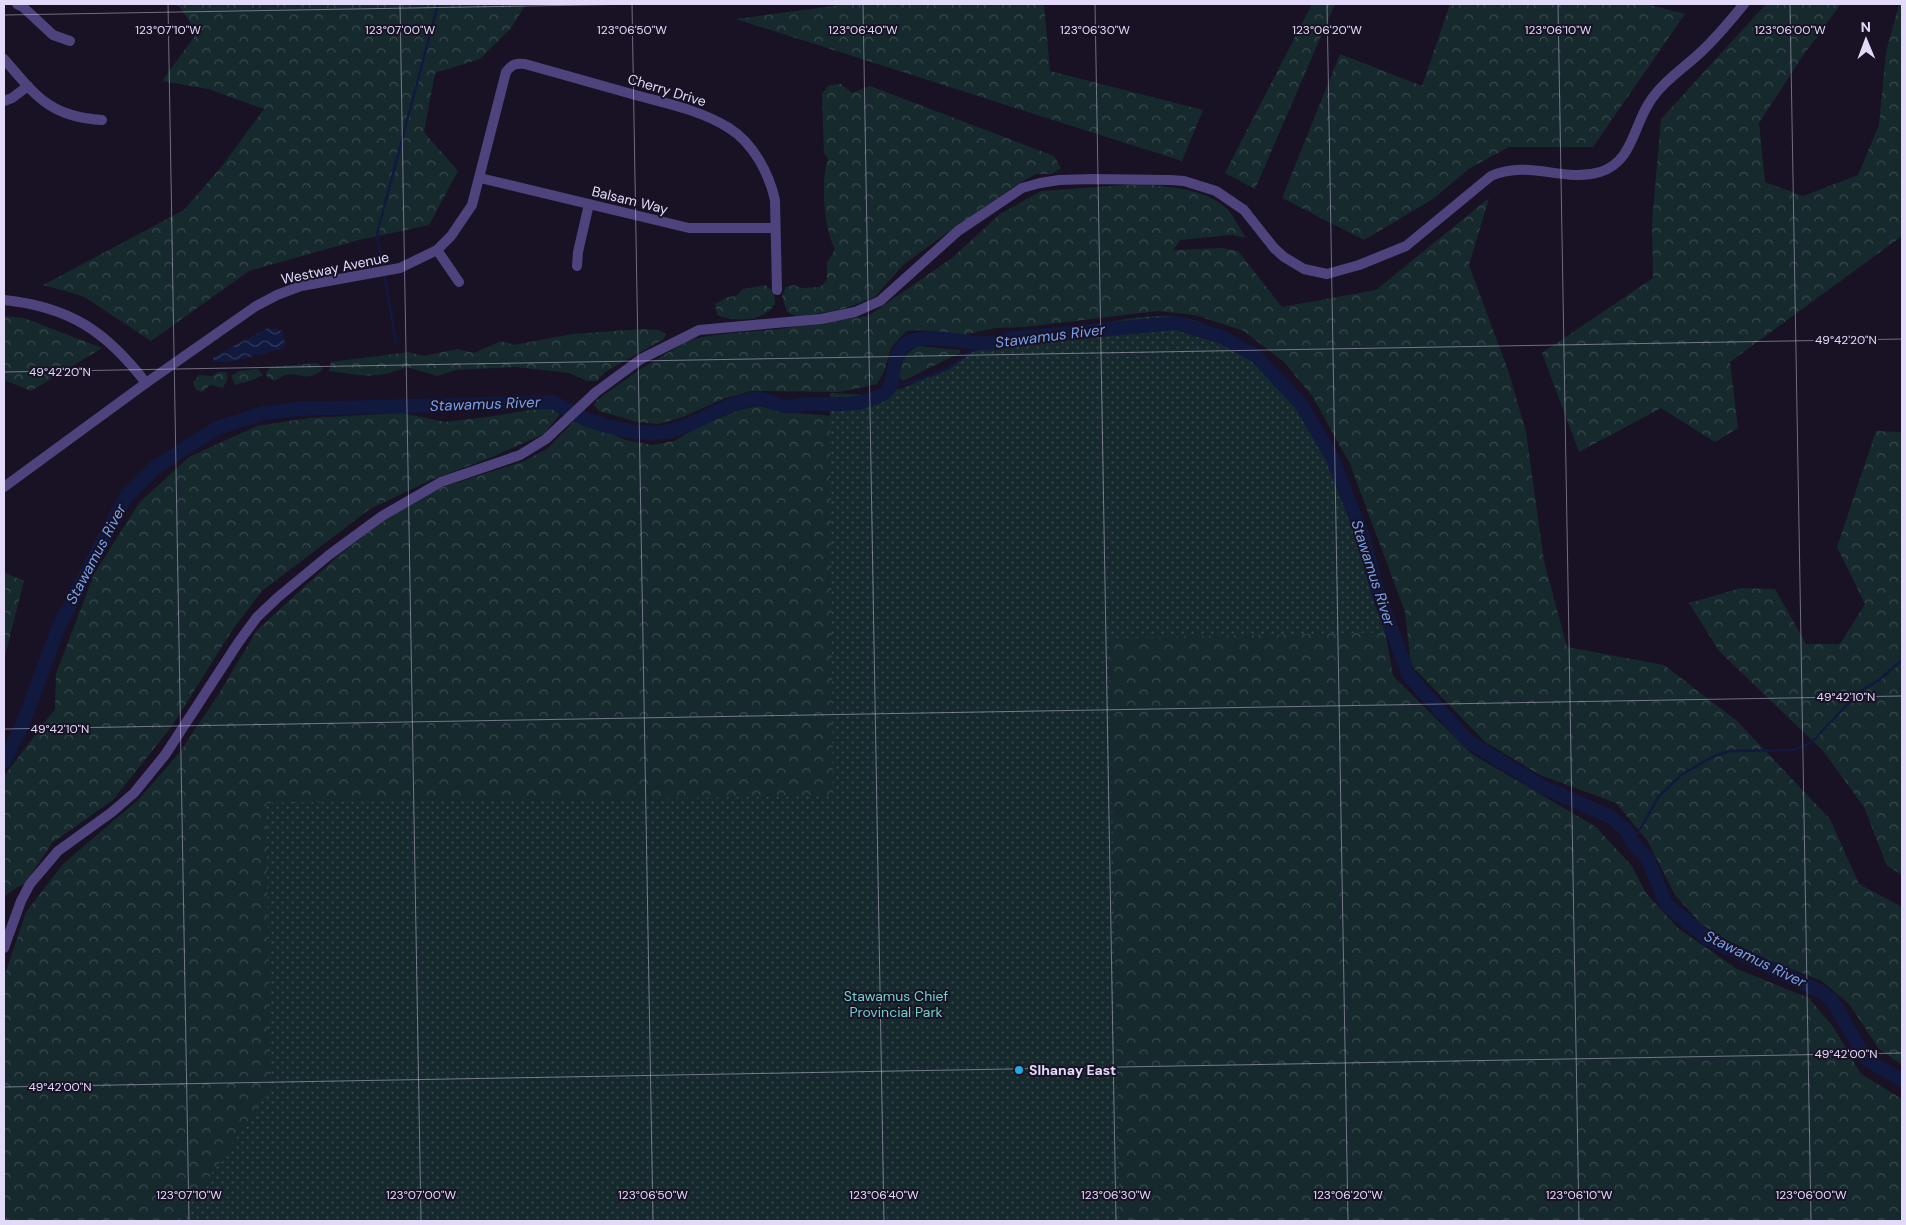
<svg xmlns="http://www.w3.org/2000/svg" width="1906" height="1225" font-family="'DM Sans',sans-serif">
  <defs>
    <pattern id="forest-crowns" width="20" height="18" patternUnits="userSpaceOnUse" patternTransform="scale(1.25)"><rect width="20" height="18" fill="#162a2d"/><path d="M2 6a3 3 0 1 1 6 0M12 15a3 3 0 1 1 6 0" fill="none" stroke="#38484c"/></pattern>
    <pattern id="park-dots" width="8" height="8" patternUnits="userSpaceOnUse" patternTransform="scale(1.25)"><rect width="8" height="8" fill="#162a2d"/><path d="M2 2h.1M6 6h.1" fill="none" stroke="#38484c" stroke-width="1.8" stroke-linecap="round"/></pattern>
    <pattern id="water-waves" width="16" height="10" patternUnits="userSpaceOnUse" patternTransform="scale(1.25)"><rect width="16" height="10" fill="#11193e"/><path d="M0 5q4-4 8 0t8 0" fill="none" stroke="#343a5b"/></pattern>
  </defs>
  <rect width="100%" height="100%" fill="#181224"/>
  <g fill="url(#forest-crowns)">
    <polygon points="171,4 526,4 511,28 480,59 435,73 424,132 458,171 429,225 359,240 249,271 151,341 83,296 43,285 184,210 222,166 264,109 208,89 162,81 197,33 179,6"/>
    <polygon points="847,4 1044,4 1050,71 1203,110 1182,161 736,19"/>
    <polygon points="1312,4 1335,4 1255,189 1225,173"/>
    <polygon points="1450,4 1646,4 1685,14 1593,147 1509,147 1470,168 1433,199 1364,240 1282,198 1340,54 1422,86"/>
    <polygon points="1766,4 1841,4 1802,57 1759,123 1765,182 1803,196 1858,175 1879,125 1886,52 1899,4 1902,4 1902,236 1730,362 1738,428 1715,442 1661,408 1579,452 1542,353 1653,278 1652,222 1661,119"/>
    <path d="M841,84L852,93L870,86L1054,156L1061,168L1052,174H1036L1018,184L944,235L903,265L875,297L843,309L798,317L787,312L782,296L786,287L794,285L801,288L820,287L827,280V263L835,249C825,231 822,194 825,173C825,168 828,164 828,158L824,153L822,94L829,85Z"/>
    <path d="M1140,184C1169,187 1208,188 1229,211C1235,219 1240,229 1246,238L1231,235L1180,240L1173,250L1222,248L1238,251L1282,307L1376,290L1489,198L1469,265L1509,373L1526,432L1544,561L1567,647L1664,665L1737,721L1830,819L1859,884L1902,907V1065L1879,1049L1849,1004L1822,981L1744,951L1701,924L1675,895L1647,840L1616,803L1540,775L1485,742L1411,665L1405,612L1350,464L1313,397L1284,362L1244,331L1195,315L1158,311L1025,327L995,328L964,335L920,330L906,331L891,348L884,372L877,384L840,392L751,391L723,399L683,417L658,424L637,422L599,411L594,405L597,400L639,370L689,340L713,335L779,329L868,316L952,258L1000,214L1041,191Z"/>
    <path d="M765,285L774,292L775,304C762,323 736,322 717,315L715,304L728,297L736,296L743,289Z"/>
    <polygon points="4,316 24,318 102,348 31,391 4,380"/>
    <path d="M643,329L658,330L666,334L664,339L605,372L597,381H587L569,373L516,367L456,370L437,376L406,367C377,380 360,375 329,371L331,362L409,352L423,356L458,349L474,353L501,341L514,345L572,334Z"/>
    <path d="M918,346L960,350V353L903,381L899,377C901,362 904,354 918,346Z"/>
    <path d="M318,363L323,369C305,384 303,371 285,375C282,376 278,379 275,381L267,377L266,373L270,367Z"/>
    <polygon points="258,369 263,375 253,380 235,385 231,376 239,371"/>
    <polygon points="219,372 226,372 228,378 223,388 210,385 202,392 196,390 193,383 199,375 212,376"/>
    <polygon points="758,406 787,412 832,416 1384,625 1393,676 1472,754 1596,827 1632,866 1646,893 1679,929 1737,969 1809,998 1834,1028 1861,1074 1902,1099 1902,1221 4,1221 4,977 26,912 63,864 139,799 180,752 218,695 257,630 339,555 387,518 440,488 524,461 547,449 574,421 613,434 625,440 652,445 674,441 702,425 739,410"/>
    <polygon points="549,407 560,414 544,434 492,457 431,480 370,509 262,591 233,629 172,726 113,800 52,843 25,884 17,887 5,896 4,900 4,776 55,709 56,674 94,574 139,503 189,457 257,426 309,418 402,413 445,422 487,417"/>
    <polygon points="1876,431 1902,432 1902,875 1887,866 1864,807 1823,751 1719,651 1689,603 1741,588 1775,589 1806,644 1840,644 1865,604 1837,547"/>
    <polygon points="4,572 24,581 4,660"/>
  </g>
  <polygon fill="url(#park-dots)" points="1154,316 1175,316 1193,320 1224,332 1256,356 1301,403 1332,456 1364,539 1379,595 1393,619 1398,632 1109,638 1120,1221 179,1221 271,1088 266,803 833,796 830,393 871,395 903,388 955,365 972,351 980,348 1001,335 1013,332 1078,328 1126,319"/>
  <polygon fill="url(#water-waves)" points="268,328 278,329 283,332 285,345 282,349 229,362 213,362 213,357"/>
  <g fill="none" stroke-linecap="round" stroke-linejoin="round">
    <g stroke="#11193e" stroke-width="2.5">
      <polyline points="383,269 377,234 438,4"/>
      <polyline points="384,274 396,342"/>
      <polyline points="890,385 906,384 946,370 972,351 996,343"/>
      <polyline points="1627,831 1638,833 1659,796 1681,775 1714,756 1730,751 1793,750 1811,743 1858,693 1879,680 1902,660"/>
    </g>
    <path stroke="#11193e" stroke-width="14" d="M4,762L22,726L59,626L125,498L157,466L217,428L264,413L299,409L552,402C563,406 571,412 581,417C601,426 626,431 648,433C686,436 717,403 755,399C765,398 774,404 784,406C792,408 798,404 806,404C833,403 859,408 883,394C899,385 888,352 909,342C932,332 971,346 996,343C1001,343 1008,339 1014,338L1176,323L1222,337L1256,356L1301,404L1332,457L1364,539L1379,596L1409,676L1468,741L1541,786L1611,817L1627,831L1633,844L1648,859L1666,904L1708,939L1818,990L1832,1000L1866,1059L1902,1080"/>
    <g stroke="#4f437d" stroke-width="10">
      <polyline points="17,4 23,7 53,35 70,41"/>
      <path d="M4,59C36,96 50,117 102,120"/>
      <polyline points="4,101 12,98 28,86"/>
      <polyline points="480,178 689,228 775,228"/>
      <polyline points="437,250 459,282"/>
      <polyline points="577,266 578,252 589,204"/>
      <path d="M4,300C70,307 106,331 146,383"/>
      <path d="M4,487L146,383L256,306L277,295L301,286L400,268L437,250L451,236L472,205L506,72C512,64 516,63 525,64C563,75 601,85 639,96C669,104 702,111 729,128C753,143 769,173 775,200L777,290"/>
      <path d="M4,948L21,901L30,884L58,851L112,812L134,793L165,755L238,643L257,617L277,598L329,555L382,516L441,482L520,455L546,439L596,392L641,359L699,330L821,319L855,312L880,301L958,231L1022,188L1040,183L1059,180L1092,179L1170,180L1184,181L1216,191L1244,210L1274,248L1284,257L1304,269L1327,274L1359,265L1406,246L1491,176C1530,159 1562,183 1600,172C1632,162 1633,128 1649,103C1661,83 1684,68 1701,52C1717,37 1731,20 1744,4"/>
    </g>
  </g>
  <path fill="none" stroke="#e3dafa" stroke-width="1" stroke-opacity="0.45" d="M168,4L189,1221M400,4L421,1221M632,4L653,1221M863,4L884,1221M1095,4L1116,1221M1327,4L1348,1221M1558,4L1579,1221M1790,4L1811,1221M4,15L643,4M4,372L1902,339M4,729L1902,696M4,1087L1902,1053"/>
  <circle fill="#1eabe2" stroke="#181224" stroke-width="2" cx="1019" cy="1070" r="5"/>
  <g text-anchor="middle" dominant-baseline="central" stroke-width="4" stroke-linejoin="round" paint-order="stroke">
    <g font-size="14" fill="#e3dafa" stroke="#181224">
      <text transform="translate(667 90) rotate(17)">Cherry Drive</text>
      <text transform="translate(630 200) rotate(14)">Balsam Way</text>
      <text transform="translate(335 268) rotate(-12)">Westway Avenue</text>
    </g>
    <g font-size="14" fill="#6ed1ca" stroke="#181224">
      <text x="896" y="996">Stawamus Chief<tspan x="896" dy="16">Provincial Park</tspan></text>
    </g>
    <g font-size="14" font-weight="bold" fill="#e3dafa" stroke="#181224" text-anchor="start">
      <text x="1029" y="1070">Slhanay East</text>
    </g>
    <g font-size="15" font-style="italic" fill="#75a0ed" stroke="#181224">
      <text transform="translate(1050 336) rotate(-7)">Stawamus River</text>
      <text transform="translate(485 404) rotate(-2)">Stawamus River</text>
      <text transform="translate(96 554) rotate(-62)">Stawamus River</text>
      <text transform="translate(1373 573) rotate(72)">Stawamus River</text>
      <text transform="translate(1755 959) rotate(26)">Stawamus River</text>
    </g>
  </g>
  <g font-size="12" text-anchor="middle" fill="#e3dafa" stroke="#181224" stroke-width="4" stroke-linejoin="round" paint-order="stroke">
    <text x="168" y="34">123°07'10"W</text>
    <text x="400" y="34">123°07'00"W</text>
    <text x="632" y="34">123°06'50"W</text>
    <text x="863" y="34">123°06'40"W</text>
    <text x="1095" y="34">123°06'30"W</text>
    <text x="1327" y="34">123°06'20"W</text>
    <text x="1558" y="34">123°06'10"W</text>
    <text x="1790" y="34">123°06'00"W</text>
    <text x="1846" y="344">49°42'20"N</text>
    <text x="60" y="376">49°42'20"N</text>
    <text x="1846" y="701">49°42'10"N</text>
    <text x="60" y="733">49°42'10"N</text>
    <text x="1846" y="1058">49°42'00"N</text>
    <text x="60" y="1091">49°42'00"N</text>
    <text x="189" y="1199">123°07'10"W</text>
    <text x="421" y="1199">123°07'00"W</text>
    <text x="653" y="1199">123°06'50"W</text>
    <text x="884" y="1199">123°06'40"W</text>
    <text x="1116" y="1199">123°06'30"W</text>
    <text x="1348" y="1199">123°06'20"W</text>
    <text x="1579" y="1199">123°06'10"W</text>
    <text x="1811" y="1199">123°06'00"W</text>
  </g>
  <rect width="1906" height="1225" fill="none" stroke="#e3dafa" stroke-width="10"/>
  <g transform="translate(1866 40) rotate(359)" stroke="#181224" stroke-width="4" paint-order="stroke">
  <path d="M0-4L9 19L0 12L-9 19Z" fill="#e3dafa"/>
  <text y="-8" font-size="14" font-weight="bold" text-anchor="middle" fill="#e3dafa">N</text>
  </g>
</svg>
